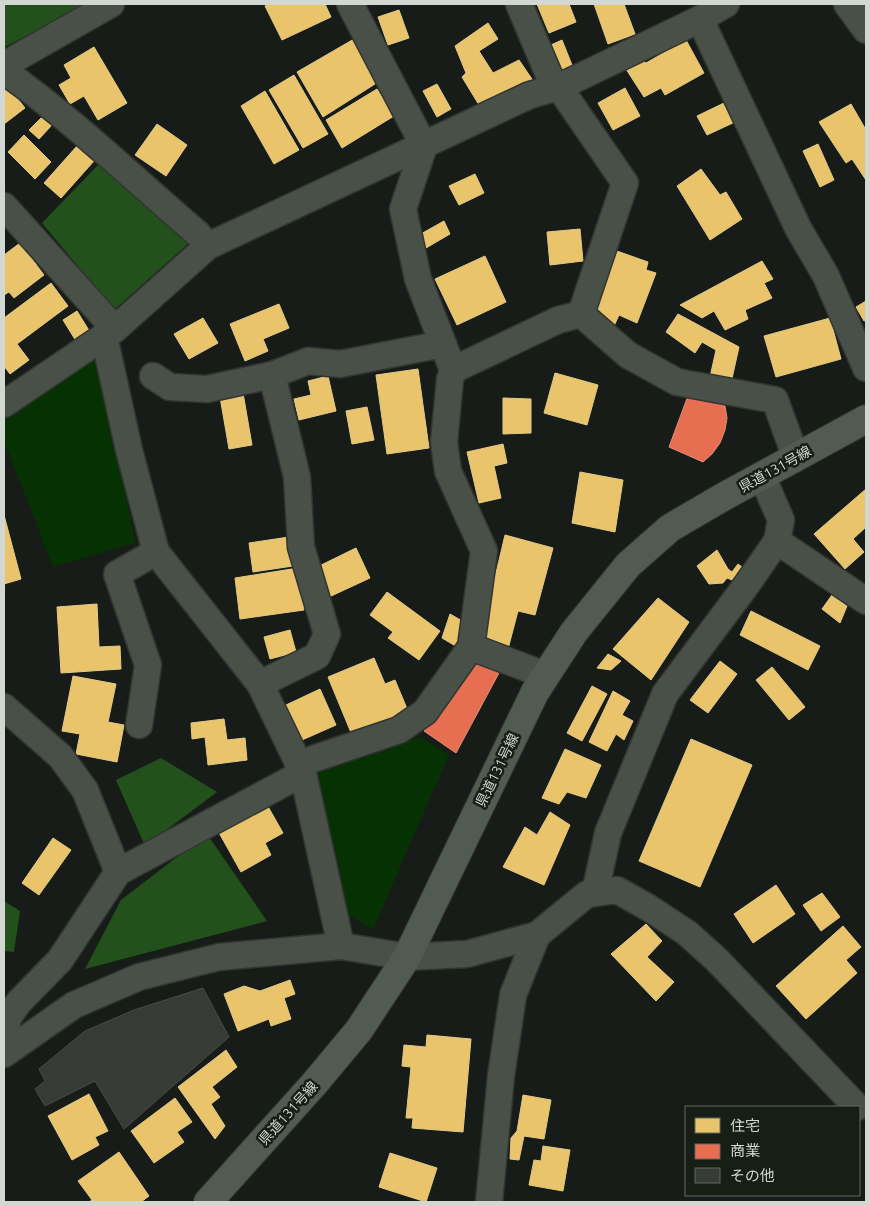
<svg xmlns="http://www.w3.org/2000/svg" width="870" height="1206" font-family="Ubuntu,'Noto Sans JP',sans-serif">
  <rect width="100%" height="100%" fill="#181c18"/>
  <g fill="#063103">
    <polygon points="99,351 135,543 53,567 4,440 4,419"/>
    <polygon points="420,737 449,755 373,929 349,915 317,771"/>
  </g>
  <g fill="#22511b">
    <polygon points="4,4 90,4 4,47"/>
    <polygon points="100,163 190,242 114,310 42,223"/>
    <polygon points="161,758 217,792 145,846 116,780"/>
    <polygon points="207,834 267,921 85,969 121,900"/>
    <polygon points="4,901 20,911 14,952 4,951"/>
  </g>
  <g fill="#e9c46a" stroke="#e2ca89">
    <polygon points="270,4 325,4 331,17 282,40 265,6"/>
    <polygon points="537,4 569,4 576,22 549,33"/>
    <polygon points="594,4 624,4 635,34 608,44"/>
    <polygon points="399,10 409,38 388,45 378,17"/>
    <polygon points="488,23 498,39 479,51 493,73 519,60 534,82 479,105 462,77 466,73 455,46"/>
    <polygon points="354,39 375,84 323,117 297,72"/>
    <polygon points="562,40 572,65 561,70 551,45"/>
    <polygon points="686,40 704,73 665,95 661,88 644,97 626,69 642,60 646,63"/>
    <polygon points="94,47 127,103 98,120 84,96 70,104 59,85 71,78 64,65"/>
    <polygon points="294,75 328,134 303,148 269,90"/>
    <polygon points="6,84 25,108 4,124 4,86"/>
    <polygon points="437,84 451,109 437,117 423,91"/>
    <polygon points="625,88 640,116 613,130 598,103"/>
    <polygon points="377,89 394,116 342,148 326,120"/>
    <polygon points="265,91 299,150 274,164 241,106"/>
    <polygon points="726,102 735,122 707,135 697,116"/>
    <polygon points="851,104 866,130 866,180 852,159 846,163 819,122"/>
    <polygon points="43,116 52,125 39,139 29,130"/>
    <polygon points="157,124 187,145 166,176 135,155"/>
    <polygon points="24,135 51,162 35,179 8,152"/>
    <polygon points="818,144 834,180 820,187 803,151"/>
    <polygon points="77,146 94,161 61,198 44,183"/>
    <polygon points="701,169 720,195 726,192 742,219 710,240 677,186"/>
    <polygon points="475,174 484,193 459,205 449,186"/>
    <polygon points="444,221 450,234 426,248 419,235"/>
    <polygon points="580,229 583,261 550,265 547,232"/>
    <polygon points="20,243 44,275 14,298 9,292 4,295 4,255"/>
    <polygon points="614,250 648,262 646,270 656,273 637,323 619,315 614,326 594,306"/>
    <polygon points="485,256 506,302 457,325 435,279"/>
    <polygon points="762,261 773,279 764,283 772,298 745,310 748,319 725,330 714,311 702,318 680,305"/>
    <polygon points="51,283 68,306 17,344 29,360 10,374 4,366 4,318"/>
    <polygon points="866,301 866,320 864,321 856,307"/>
    <polygon points="279,304 289,328 263,339 268,351 245,361 230,324"/>
    <polygon points="77,311 90,332 76,341 63,320"/>
    <polygon points="678,314 739,347 731,383 710,377 716,350 702,342 695,353 666,332"/>
    <polygon points="203,318 218,343 189,359 174,334"/>
    <polygon points="830,318 841,359 776,377 764,336"/>
    <polygon points="418,369 429,448 387,454 376,375"/>
    <polygon points="555,373 598,385 587,425 544,413"/>
    <polygon points="328,376 336,411 299,420 294,399 311,395 308,381"/>
    <polygon points="243,393 252,445 229,449 220,397"/>
    <polygon points="503,398 531,399 531,433 503,434"/>
    <polygon points="367,407 374,440 352,444 346,411"/>
    <polygon points="503,444 507,463 494,466 501,498 479,503 467,452"/>
    <polygon points="580,472 623,480 615,532 572,523"/>
    <polygon points="866,489 866,527 853,539 864,552 845,569 814,534"/>
    <polygon points="4,515 21,579 4,584"/>
    <polygon points="505,535 553,548 535,615 518,611 508,649 484,641 490,598"/>
    <polygon points="289,537 293,566 253,572 249,543"/>
    <polygon points="356,548 370,578 329,597 315,568"/>
    <polygon points="717,550 728,569 732,572 738,564 742,567 732,580 727,578 723,583 709,584 697,566"/>
    <polygon points="298,568 304,610 240,619 235,578"/>
    <polygon points="387,592 440,631 419,660 388,638 393,632 370,615"/>
    <polygon points="832,595 847,606 840,623 822,609"/>
    <polygon points="658,598 689,622 651,680 613,649"/>
    <polygon points="97,604 99,647 120,646 121,669 61,673 57,607"/>
    <polygon points="751,611 820,646 808,670 740,635"/>
    <polygon points="450,614 464,622 459,648 442,638"/>
    <polygon points="290,630 296,652 270,659 264,637"/>
    <polygon points="608,654 621,661 611,670 597,668"/>
    <polygon points="374,658 385,684 395,680 408,711 352,735 328,677"/>
    <polygon points="720,661 737,674 708,713 690,700"/>
    <polygon points="772,667 805,707 789,720 756,680"/>
    <polygon points="73,676 116,684 108,722 124,725 117,762 76,754 80,734 62,731"/>
    <polygon points="592,686 607,694 582,741 567,733"/>
    <polygon points="320,689 336,725 302,740 286,705"/>
    <polygon points="613,691 630,701 622,715 633,721 624,740 616,734 607,751 589,742"/>
    <polygon points="224,719 227,740 245,738 247,760 208,765 205,737 192,739 191,723"/>
    <polygon points="691,739 752,765 700,887 639,861"/>
    <polygon points="565,749 601,765 586,798 567,792 559,804 542,798"/>
    <polygon points="266,803 283,833 265,843 271,855 241,872 218,831"/>
    <polygon points="550,812 570,825 544,885 503,867 525,827 537,835"/>
    <polygon points="53,838 71,850 39,895 22,883"/>
    <polygon points="776,885 795,914 753,943 734,914"/>
    <polygon points="822,893 840,917 821,931 803,905"/>
    <polygon points="646,924 662,941 647,957 674,982 656,1001 611,954"/>
    <polygon points="843,926 861,947 846,960 857,973 806,1019 776,986"/>
    <polygon points="290,980 295,994 284,998 291,1019 271,1026 269,1019 238,1031 224,994 244,986 260,991"/>
    <polygon points="427,1035 471,1039 463,1132 412,1128 413,1118 406,1118 411,1067 402,1066 404,1045 426,1047"/>
    <polygon points="226,1050 237,1067 212,1087 220,1097 211,1104 225,1126 215,1139 178,1087"/>
    <polygon points="89,1094 108,1131 95,1137 99,1145 72,1160 48,1116"/>
    <polygon points="523,1095 551,1100 544,1139 524,1136 519,1160 510,1159 511,1138 517,1131"/>
    <polygon points="175,1098 192,1122 177,1132 184,1142 154,1163 131,1131"/>
    <polygon points="543,1146 570,1150 563,1191 529,1185 534,1160 541,1161"/>
    <polygon points="119,1152 149,1196 141,1202 89,1202 92,1200 78,1181"/>
    <polygon points="390,1153 437,1168 426,1202 379,1187"/>
  </g>
  <g fill="#e76f51" stroke="#e18e77">
    <polygon points="689,393 725,406 727,418 725,430 720,443 712,454 703,462 669,447"/>
    <polygon points="475,657 499,673 456,753 424,731"/>
  </g>
  <polygon fill="#373b37" stroke="#484b48" points="203,988 229,1037 124,1129 95,1081 45,1106 35,1089 45,1081 39,1069 85,1031 134,1010"/>
  <g fill="none" stroke-linecap="round" stroke-linejoin="round">
    <defs>
      <g id="minor">
        <polyline points="350,4 424,146 403,209 418,279 453,370 558,320 581,314"/>
        <polyline points="519,4 554,87"/>
        <polyline points="847,4 866,30"/>
        <polyline points="700,19 798,228 826,276 866,368"/>
        <polyline points="4,65 111,4"/>
        <path d="M4,71C73,120 134,179 198,234L208,246"/>
        <polyline points="559,87 625,183 581,314 628,355 677,382 775,400 796,458"/>
        <polyline points="4,206 115,329"/>
        <polyline points="104,336 129,450 156,552 260,684 303,773 341,946"/>
        <polyline points="153,376 170,387 207,389 272,375 308,361 340,364 443,344"/>
        <polyline points="4,404 115,329 208,246 530,95 559,87 700,19 726,4"/>
        <polyline points="777,541 866,601"/>
        <polyline points="471,647 545,675"/>
        <polyline points="260,684 317,656 327,634 301,547 297,477 272,375"/>
        <polyline points="4,707 60,756 85,790 118,872"/>
        <polyline points="139,725 148,665 117,574 156,552"/>
        <polyline points="298,764 399,730 425,712 471,647 484,551 448,471 444,442 450,379 453,370"/>
        <polyline points="595,893 608,833 665,694 745,587 777,541 781,520 762,476"/>
        <polyline points="8,1050 7,1019 19,1002 60,960 118,872 303,773"/>
        <polyline points="4,1054 74,1005 139,977 219,957 341,946 407,957 467,954 537,935 587,894 617,890 649,908 687,933 717,960 857,1107"/>
        <polyline points="489,1202 501,1076 513,995 537,935"/>
      </g>
      <polyline id="secondary" points="208,1202 314,1084 359,1030 407,957 535,692 574,632 628,565 670,528 723,497 866,419"/>
    </defs>
    <use href="#minor" stroke="#333533" stroke-width="29"/>
    <use href="#secondary" stroke="#333533" stroke-width="30"/>
    <use href="#minor" stroke="#485047" stroke-width="26"/>
    <use href="#secondary" stroke="#525b51" stroke-width="28"/>
  </g>
  <g text-anchor="middle" dominant-baseline="central" stroke-width="5" stroke-linejoin="round" paint-order="stroke">
    <g font-size="14" fill="#d2d7d1" stroke="#171e16">
      <text transform="translate(775 469) rotate(-29)">県道131号線</text>
      <text transform="translate(497 770) rotate(-64)">県道131号線</text>
      <text transform="translate(288 1113) rotate(-48)">県道131号線</text>
    </g>
  </g>
  <rect width="870" height="1206" fill="none" stroke="#d2d7d1" stroke-width="10"/>
  <rect x="685" y="1106" width="175" height="90" fill="#171e16" stroke="#626861"/>
  <rect x="695" y="1118" width="25" height="15" fill="#e9c46a" stroke="#626861"/>
  <text x="730" y="1131" font-size="15" fill="#d2d7d1">住宅</text>
  <rect x="695" y="1144" width="25" height="15" fill="#e76f51" stroke="#626861"/>
  <text x="730" y="1156" font-size="15" fill="#d2d7d1">商業</text>
  <rect x="695" y="1168" width="25" height="15" fill="#373b37" stroke="#626861"/>
  <text x="730" y="1181" font-size="15" fill="#d2d7d1">その他</text>
</svg>
